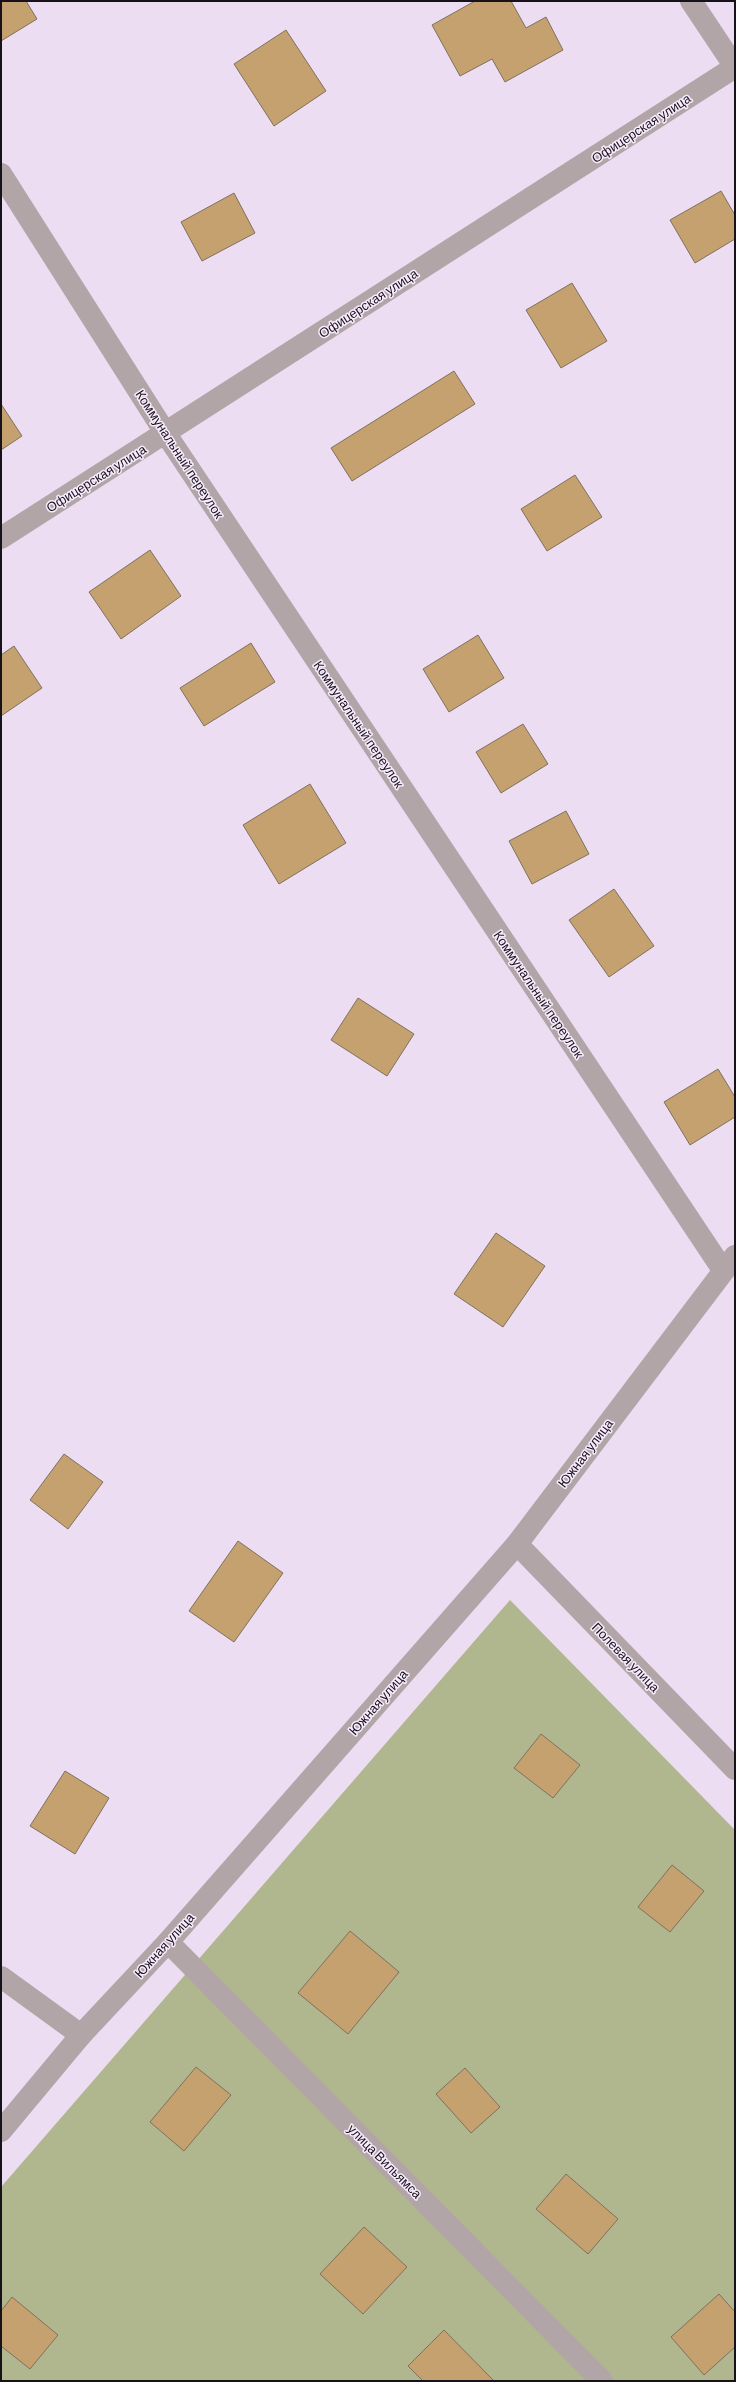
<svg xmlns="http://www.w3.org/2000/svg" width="736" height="2382" font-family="Barlow,sans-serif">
  <rect width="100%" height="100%" fill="#edddf3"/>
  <polygon fill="#b0b68e" points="510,1600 735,1830 735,2381 1,2381 1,2187"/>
  <g fill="#c4a16e" stroke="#7f715e">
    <polygon points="1,1 26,1 37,19 1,41"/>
    <polygon points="475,1 511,1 526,28 546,17 563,50 505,82 492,59 460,76 432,25"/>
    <polygon points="286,30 326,91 274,126 234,64"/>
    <polygon points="721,191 735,215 735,239 695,263 670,220"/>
    <polygon points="234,193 255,233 202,261 181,222"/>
    <polygon points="572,283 607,341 561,368 526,310"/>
    <polygon points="454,371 475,404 352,481 331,448"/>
    <polygon points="1,404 22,436 1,450"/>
    <polygon points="575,475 602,517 547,551 521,509"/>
    <polygon points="150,550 181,596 121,639 89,592"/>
    <polygon points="478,635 504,678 449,712 423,669"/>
    <polygon points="251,643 275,682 204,726 180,688"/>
    <polygon points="14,646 42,688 1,716 1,655"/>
    <polygon points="523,724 548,764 501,793 476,752"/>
    <polygon points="310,784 346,843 279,884 243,825"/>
    <polygon points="566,811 589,854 532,884 509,841"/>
    <polygon points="614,889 654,946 609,977 569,920"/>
    <polygon points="358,998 414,1034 387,1076 331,1040"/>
    <polygon points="718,1069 735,1097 735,1117 690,1145 664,1102"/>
    <polygon points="496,1233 545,1266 503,1327 454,1294"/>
    <polygon points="64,1454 103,1482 68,1529 30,1500"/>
    <polygon points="238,1541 283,1573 234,1642 189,1611"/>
    <polygon points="541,1734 580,1765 553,1798 514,1768"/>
    <polygon points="65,1771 109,1798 75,1854 30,1826"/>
    <polygon points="672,1865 704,1891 670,1932 638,1907"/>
    <polygon points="350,1931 399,1972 348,2034 298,1993"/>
    <polygon points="196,2067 231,2095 184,2151 150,2122"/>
    <polygon points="465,2068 500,2107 471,2133 436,2094"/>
    <polygon points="566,2174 618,2219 588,2254 536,2209"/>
    <polygon points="364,2227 407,2267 363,2314 320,2274"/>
    <polygon points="719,2294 735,2312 735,2347 704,2375 671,2337"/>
    <polygon points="12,2297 58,2335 30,2369 1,2346 1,2311"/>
    <polygon points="444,2330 494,2381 423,2381 408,2366"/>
  </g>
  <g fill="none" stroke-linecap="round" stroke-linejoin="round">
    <g stroke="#b2a5a7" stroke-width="22">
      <polyline points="691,1 735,67"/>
      <polyline points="1,174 166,434 723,1270"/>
      <polyline points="1,538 735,67"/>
      <polyline points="517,1544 735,1769"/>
      <polyline points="168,1942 602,2381"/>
      <polyline points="1,1977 81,2035"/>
      <polyline points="1,2131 81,2035 168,1942 517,1544 735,1256"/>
    </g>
  </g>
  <g text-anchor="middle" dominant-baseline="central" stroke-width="3" stroke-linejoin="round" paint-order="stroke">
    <g font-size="13" fill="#171219" stroke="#f8ebfd">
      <text transform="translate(641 128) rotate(-33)">Офицерская улица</text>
      <text transform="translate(368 303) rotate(-33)">Офицерская улица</text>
      <text transform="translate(180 454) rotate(57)">Коммунальный переулок</text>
      <text transform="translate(96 478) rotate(-32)">Офицерская улица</text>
      <text transform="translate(359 724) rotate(56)">Коммунальный переулок</text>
      <text transform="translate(539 994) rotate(56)">Коммунальный переулок</text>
      <text transform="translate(585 1453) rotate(-53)">Южная улица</text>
      <text transform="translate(626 1657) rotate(46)">Полевая улица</text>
      <text transform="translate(378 1702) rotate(-49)">Южная улица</text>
      <text transform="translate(164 1945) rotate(-48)">Южная улица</text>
      <text transform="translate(385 2161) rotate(45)">улица Вильямса</text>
    </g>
  </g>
  <rect width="736" height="2382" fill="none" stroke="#171219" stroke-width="4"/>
</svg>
